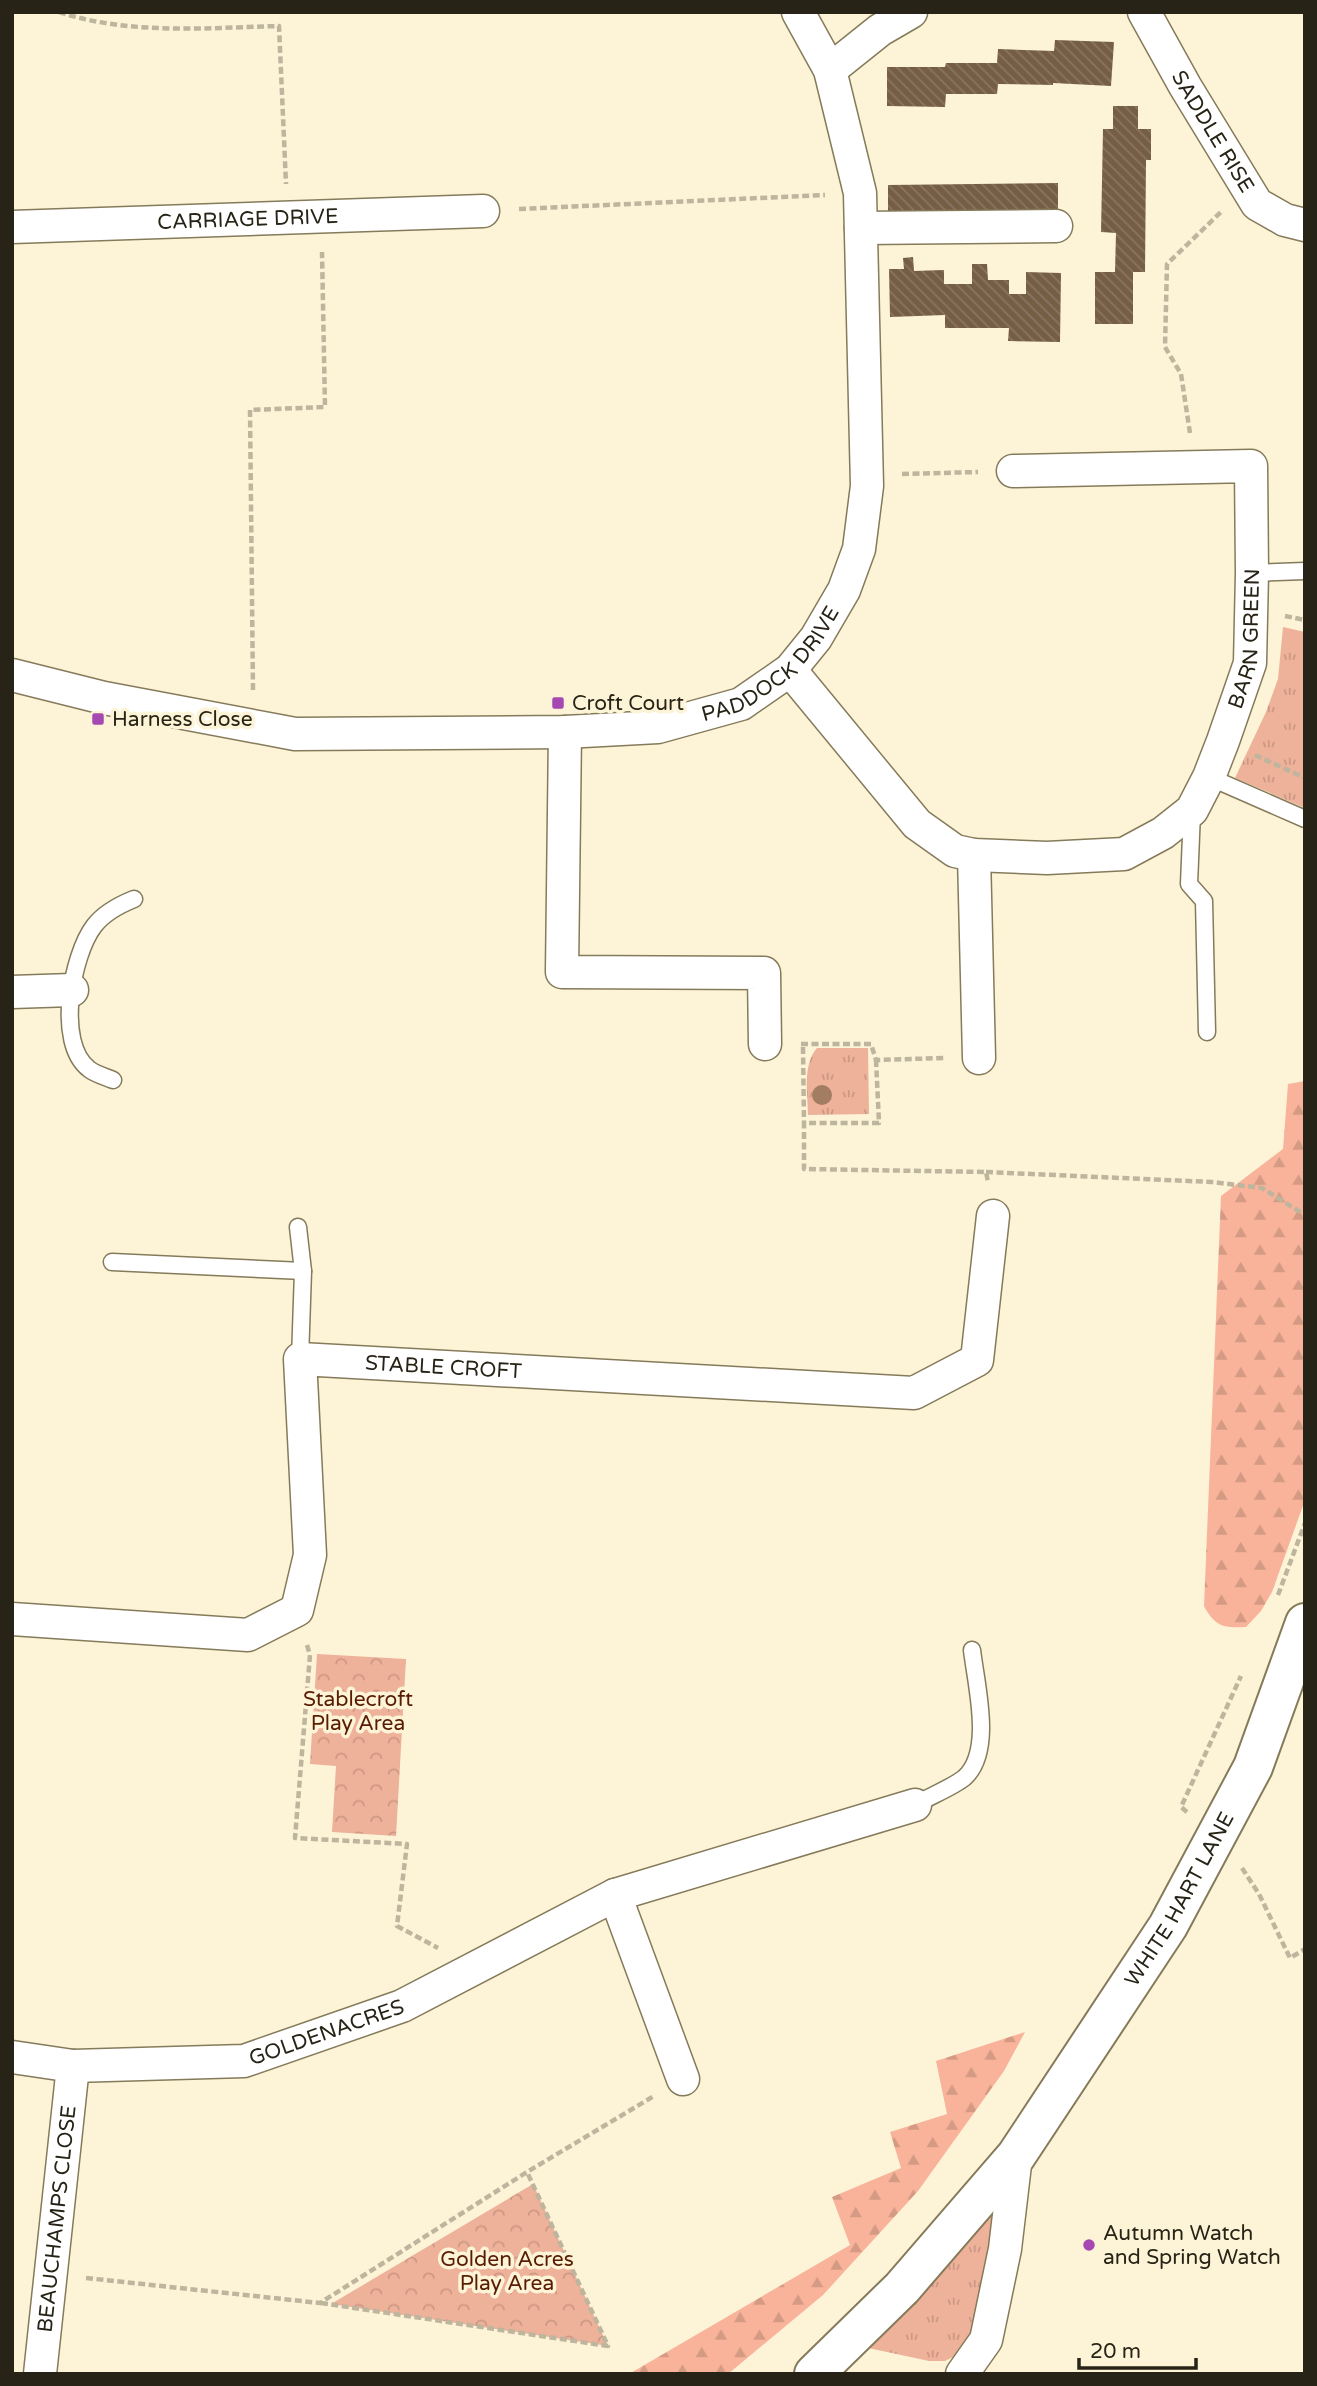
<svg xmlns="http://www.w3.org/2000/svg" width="1317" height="2386" font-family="'Varela Round',sans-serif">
  <defs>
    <pattern id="grass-tufts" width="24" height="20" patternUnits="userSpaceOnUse" patternTransform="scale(1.75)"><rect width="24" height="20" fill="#eeb19a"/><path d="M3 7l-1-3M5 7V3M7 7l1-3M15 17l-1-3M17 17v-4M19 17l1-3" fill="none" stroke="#cc9884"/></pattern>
    <pattern id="forest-firs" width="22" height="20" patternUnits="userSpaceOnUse" patternTransform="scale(1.75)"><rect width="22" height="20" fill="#f8b39a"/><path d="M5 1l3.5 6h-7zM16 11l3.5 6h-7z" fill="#d59a84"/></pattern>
    <pattern id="park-crowns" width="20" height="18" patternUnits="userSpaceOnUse" patternTransform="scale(1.75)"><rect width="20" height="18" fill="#eeb19a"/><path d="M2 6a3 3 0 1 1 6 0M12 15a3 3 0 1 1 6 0" fill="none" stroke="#cc9884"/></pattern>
    <pattern id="building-back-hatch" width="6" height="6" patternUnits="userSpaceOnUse" patternTransform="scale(1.75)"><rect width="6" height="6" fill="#765e45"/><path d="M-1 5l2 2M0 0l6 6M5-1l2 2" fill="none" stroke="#887662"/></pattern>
  </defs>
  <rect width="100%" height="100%" fill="#fdf4d7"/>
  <g fill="url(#grass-tufts)">
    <polygon points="1283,627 1305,632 1305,808 1235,778 1266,712 1278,679"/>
    <path d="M817,1048H868L869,1114L808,1115C808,1094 802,1065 817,1048Z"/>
    <polygon points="996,2189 981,2328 969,2349 945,2361 929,2361 859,2346"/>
  </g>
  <g fill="url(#forest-firs)">
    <path d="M1305,1081V1500L1272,1592L1261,1611L1246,1627C1224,1628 1215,1627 1204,1606L1221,1196L1283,1149L1288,1084Z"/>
    <polygon points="1025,2032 1004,2071 918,2191 823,2295 728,2374 629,2374 850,2245 832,2197 901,2168 890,2132 947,2114 936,2061"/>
  </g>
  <g fill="url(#park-crowns)">
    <polygon points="317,1654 406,1659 396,1836 332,1832 336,1766 310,1764"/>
    <polygon points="533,2184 608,2346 331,2304"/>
  </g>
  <g fill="url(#building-back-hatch)">
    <polygon points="1055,40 1114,42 1111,86 1053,83 1053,85 998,84 997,94 946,94 945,107 887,106 887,67 945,67 946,63 997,63 998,49 1054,51"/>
    <polygon points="1113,106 1138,106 1138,129 1151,129 1151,160 1146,160 1145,272 1133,272 1133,324 1095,324 1095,272 1115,272 1116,233 1101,232 1103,129 1113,129"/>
    <polygon points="1058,183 1058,218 888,220 888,185"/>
    <polygon points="913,257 914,271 944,270 944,284 972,284 972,264 987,264 988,280 1009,280 1009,294 1026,294 1026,272 1061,273 1060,342 1008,341 1009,328 945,328 945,315 890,317 889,269 904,269 903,258"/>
  </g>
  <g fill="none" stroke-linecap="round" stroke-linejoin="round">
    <defs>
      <g id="service">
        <polyline points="1252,573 1305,571"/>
        <polyline points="1209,777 1305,819"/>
        <polyline points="1192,812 1189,884 1204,901 1207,1032"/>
        <path d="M113,1080C106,1077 95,1074 89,1069C55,1043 72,955 94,926C104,913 119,905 134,899"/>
        <polyline points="298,1227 303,1271 300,1359"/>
        <polyline points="112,1262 303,1271"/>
        <path d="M915,1805C928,1797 953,1787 964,1778C994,1752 976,1685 972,1650"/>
      </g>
      <g id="minor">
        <path id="s1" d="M1144,12L1185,86L1257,204L1285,220L1305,225"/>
        <polyline points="830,70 880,30 911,12"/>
        <path id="s2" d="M12,227L483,211"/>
        <polyline points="861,228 1056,226"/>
        <path id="s3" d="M790,670L917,824L955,851L974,855L1047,858L1124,854L1163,833L1192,810L1209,777L1223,741L1250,663L1252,573L1251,466L1013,471"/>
        <path id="s4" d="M12,675L104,698L295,734L565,732L658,727L741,704L790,670L816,638L844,590L859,549L867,486L860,193L830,70L798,12"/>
        <polyline points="565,732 562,972 764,973 765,1044"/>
        <polyline points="974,855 979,1058"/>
        <polyline points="12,992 72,990"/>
        <path id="s5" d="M12,1619L248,1635L297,1610L310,1555L300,1359L914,1393L977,1360L993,1216"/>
        <polyline points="615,1895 683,2079"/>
        <path id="s6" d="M12,2057L73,2066L244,2061L402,2006L615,1895L915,1805"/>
        <path id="s7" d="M40,2374L73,2066"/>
        <polyline points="962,2374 986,2340 1005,2249 1016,2156"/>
      </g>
      <g id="tertiary">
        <path id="s8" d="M814,2374L902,2288L1016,2156L1168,1926L1253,1767L1305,1623"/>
      </g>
    </defs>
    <use href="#service" stroke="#857a5a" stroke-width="19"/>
    <use href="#minor" stroke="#857a5a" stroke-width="35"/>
    <use href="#tertiary" stroke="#857a5a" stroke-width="42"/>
    <g stroke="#bdb59d" stroke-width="4.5" stroke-dasharray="7 3.5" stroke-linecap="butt">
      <path d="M59,12C129,35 207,28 279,26L286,184"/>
      <polyline points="519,209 825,195"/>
      <polyline points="1190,433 1181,374 1165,347 1167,264 1222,211"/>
      <polyline points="902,474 978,472"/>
      <polyline points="1285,616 1305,620"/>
      <polyline points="253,690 250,410 325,407 322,252"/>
      <polyline points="1255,755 1305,778"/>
      <polyline points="801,1044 871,1044 876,1060 945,1058"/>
      <polyline points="803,1047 804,1123"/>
      <polyline points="876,1060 879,1123 804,1123 804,1169 986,1172 988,1182"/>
      <polyline points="986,1172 1212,1182 1262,1188 1305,1215"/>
      <polyline points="1278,1595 1305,1523"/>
      <polyline points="307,1645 310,1655 295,1838 407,1844 397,1926 438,1948"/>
      <polyline points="1187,1812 1181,1807 1241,1676"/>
      <polyline points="1242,1868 1259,1894 1290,1958 1305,1949"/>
      <polyline points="86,2278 320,2303 527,2172 654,2096"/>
      <polyline points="321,2303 608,2346 527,2172"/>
    </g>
    <use href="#service" stroke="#fff" stroke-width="16"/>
    <use href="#minor" stroke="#fff" stroke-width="32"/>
    <use href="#tertiary" stroke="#fff" stroke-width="38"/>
  </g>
  <circle fill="#a27d62" cx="822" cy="1095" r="10"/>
  <g fill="#a648b2" stroke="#fdf4d7" stroke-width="2.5">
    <rect x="551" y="696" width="14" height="14" rx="3.5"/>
    <rect x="91" y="712" width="14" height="14" rx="3.5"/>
    <circle cx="1089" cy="2245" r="7"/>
  </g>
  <g text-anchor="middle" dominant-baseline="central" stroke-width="7" stroke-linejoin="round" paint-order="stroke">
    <g font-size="21" fill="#272316" stroke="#fdf4d7">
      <text stroke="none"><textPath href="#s1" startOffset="138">SADDLE RISE</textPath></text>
      <text stroke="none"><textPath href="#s2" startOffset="236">CARRIAGE DRIVE</textPath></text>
      <text stroke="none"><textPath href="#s3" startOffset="679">BARN GREEN</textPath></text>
      <text stroke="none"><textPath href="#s4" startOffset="786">PADDOCK DRIVE</textPath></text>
      <text stroke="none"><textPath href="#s5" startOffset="688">STABLE CROFT</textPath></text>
      <text stroke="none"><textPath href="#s8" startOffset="602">WHITE HART LANE</textPath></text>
      <text stroke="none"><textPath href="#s6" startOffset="320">GOLDENACRES</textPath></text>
      <text stroke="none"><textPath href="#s7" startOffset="156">BEAUCHAMPS CLOSE</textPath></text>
    </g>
    <g font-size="21" fill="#272316" stroke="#fdf4d7" text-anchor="start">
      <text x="572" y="703">Croft Court</text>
      <text x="112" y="719">Harness Close</text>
      <text x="1103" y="2233">Autumn Watch<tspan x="1103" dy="24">and Spring Watch</tspan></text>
    </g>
    <g font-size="21" fill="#571c02" stroke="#fdf4d7">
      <text x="358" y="1699">Stablecroft<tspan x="358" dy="24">Play Area</tspan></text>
      <text x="507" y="2259">Golden Acres<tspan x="507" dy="24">Play Area</tspan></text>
    </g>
  </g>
  <rect width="1317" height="2386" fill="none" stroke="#272316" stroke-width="28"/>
  <path d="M1079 2358v10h117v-10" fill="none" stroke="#272316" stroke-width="3.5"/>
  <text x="1090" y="2358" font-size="21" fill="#272316" stroke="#fdf4d7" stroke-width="5" paint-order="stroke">20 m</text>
</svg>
